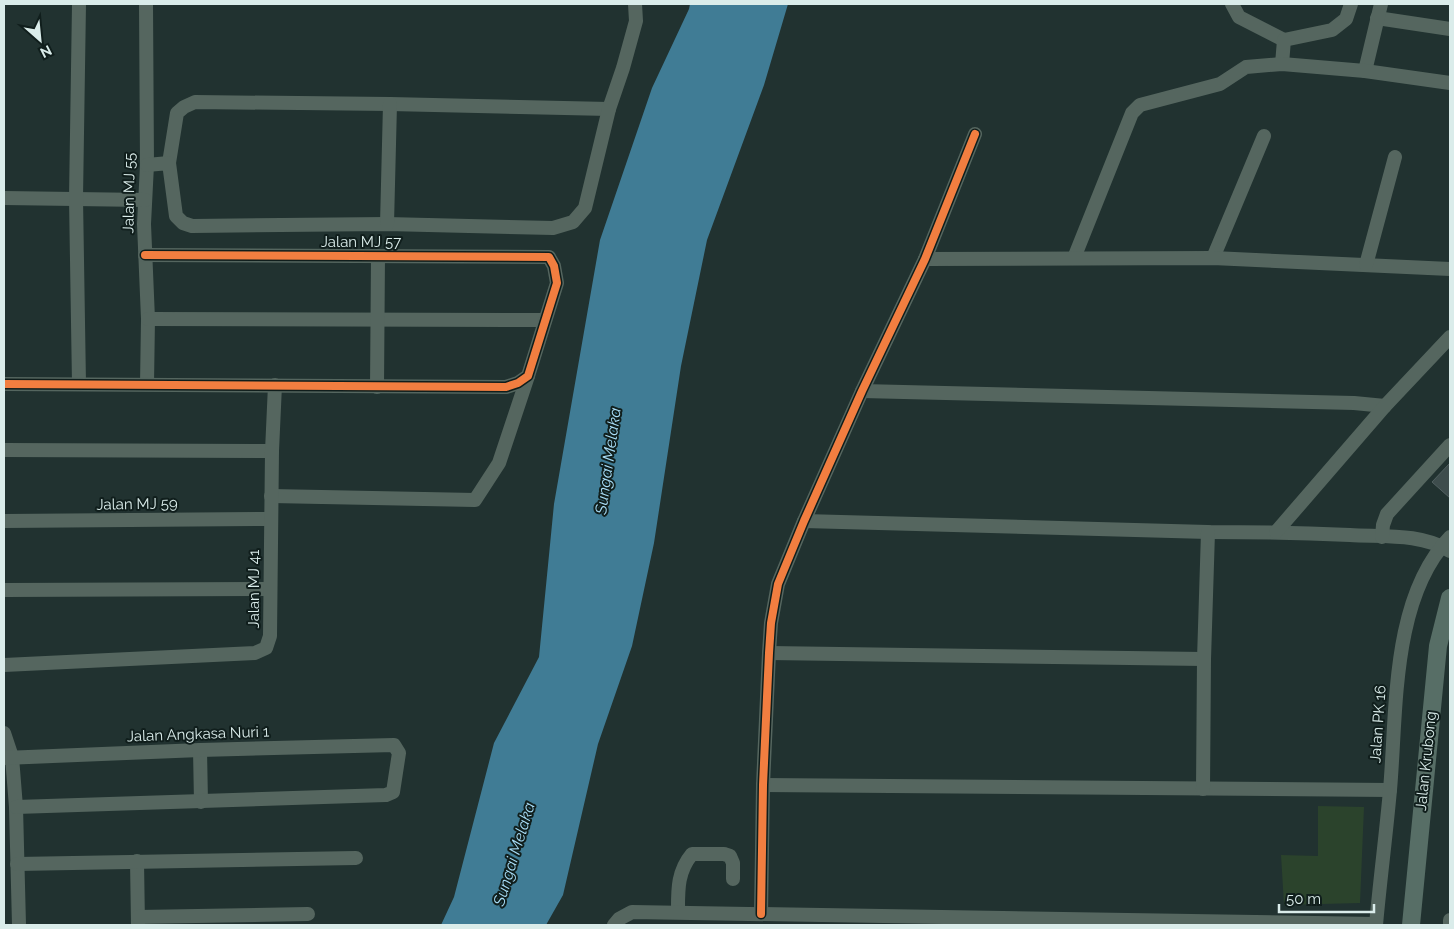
<svg xmlns="http://www.w3.org/2000/svg" width="1454" height="929" font-family="Raleway,sans-serif">
  <rect width="100%" height="100%" fill="#213230"/>
  <polygon fill="#2b432c" points="1318,806 1364,807 1360,903 1284,905 1281,855 1318,856"/>
  <polygon fill="#407c95" points="690,4 788,4 764,85 707,240 681,366 654,543 632,646 598,744 563,895 546,925 441,925 454,897 494,743 539,657 554,504 600,240 652,88 689,9"/>
  <polygon fill="#3e4d4d" stroke="#536162" points="1450,463 1450,498 1432,482"/>
  <g fill="none" stroke-linecap="round" stroke-linejoin="round">
    <g stroke="#55665f" stroke-width="14">
      <polyline points="146,4 147,165 144,224 148,319 147,384"/>
      <polyline points="1232,4 1239,17 1284,40"/>
      <polyline points="1377,18 1450,29"/>
      <polyline points="1282,64 1284,40 1332,30 1346,19 1351,4"/>
      <polyline points="1365,71 1381,4"/>
      <polyline points="169,163 177,113 184,107 195,102 390,104 609,109"/>
      <polyline points="147,165 169,163 176,216 183,223 192,226 387,224 553,228 573,222 585,208 609,109 623,68 636,21 635,4"/>
      <polyline points="4,198 145,200"/>
      <polyline points="387,224 390,104"/>
      <polyline points="1074,258 1132,113 1140,105 1220,84 1246,67 1282,64 1365,71 1450,83"/>
      <polyline points="1213,258 1264,136"/>
      <polyline points="925,259 1213,258 1450,269"/>
      <polyline points="1366,265 1395,157"/>
      <polyline points="148,319 545,320"/>
      <polyline points="4,384 506,387 518,383 528,376 557,283 554,266 549,257 145,255"/>
      <polyline points="79,384 76,198 79,4"/>
      <polyline points="377,387 378,256"/>
      <polyline points="862,391 1354,403 1385,406"/>
      <polyline points="4,450 272,451"/>
      <polyline points="271,496 475,500 499,463 528,376"/>
      <polyline points="4,521 270,519"/>
      <path d="M804,521L1208,532C1255,532 1302,533 1350,535C1382,537 1421,533 1450,551"/>
      <polyline points="1276,532 1385,406 1450,337"/>
      <polyline points="1382,537 1383,525 1387,514 1450,445"/>
      <polyline points="4,590 269,589"/>
      <polyline points="769,653 1204,659"/>
      <polyline points="4,665 255,653 266,648 270,636 272,451 275,385"/>
      <polyline points="4,733 12,757 16,807 19,925"/>
      <polyline points="200,750 201,802"/>
      <polyline points="4,758 200,750 394,745 399,753 393,792 386,795 16,807"/>
      <polyline points="763,785 1390,790"/>
      <polyline points="1203,789 1204,659 1208,532"/>
      <polyline points="137,861 138,925"/>
      <polyline points="17,864 356,858"/>
      <path d="M678,912C678,891 677,872 692,854H724L730,856L733,863V879"/>
      <polyline points="761,914 763,785 769,653 771,623 778,584 804,521 862,391 925,259 975,134"/>
      <polyline points="138,917 308,914"/>
      <polyline points="614,925 619,919 632,912 1376,924"/>
      <path d="M1376,925C1380,880 1386,835 1390,790C1397,710 1391,598 1450,537"/>
      <polyline points="1450,925 1450,920"/>
    </g>
    <polyline stroke="#576e66" stroke-width="18" points="1411,925 1438,646 1450,598"/>
    <defs>
      <g id="cycleway">
        <polyline points="4,384 506,387 518,383 528,376 557,283 554,266 549,257 145,255"/>
        <polyline points="761,914 763,785 769,653 771,623 778,584 804,521 862,391 925,259 975,134"/>
      </g>
    </defs>
    <use href="#cycleway" stroke="#101e1c" stroke-width="11"/>
    <use href="#cycleway" stroke="#f27e40" stroke-width="8"/>
  </g>
  <g text-anchor="middle" dominant-baseline="central" stroke-width="4" stroke-linejoin="round" paint-order="stroke">
    <g font-size="15" fill="#daecea" stroke="#101e1c">
      <text transform="translate(129 193) rotate(-89)">Jalan MJ 55</text>
      <text x="361" y="242">Jalan MJ 57</text>
      <text transform="translate(137 504) rotate(-1)">Jalan MJ 59</text>
      <text transform="translate(254 589) rotate(-90)">Jalan MJ 41</text>
      <text transform="translate(1378 724) rotate(-86)">Jalan PK 16</text>
      <text transform="translate(198 734) rotate(-2)">Jalan Angkasa Nuri 1</text>
      <text transform="translate(1426 761) rotate(-84)">Jalan Krubong</text>
    </g>
    <g font-size="16" font-style="italic" fill="#a8ddf7" stroke="#101e1c">
      <text transform="translate(608 461) rotate(-82)">Sungai Melaka</text>
      <text transform="translate(514 854) rotate(-73)">Sungai Melaka</text>
    </g>
  </g>
  <rect width="1454" height="929" fill="none" stroke="#daecea" stroke-width="10"/>
  <g transform="translate(40 40) rotate(153)" stroke="#101e1c" stroke-width="4" paint-order="stroke">
  <path d="M0-4L9 19L0 12L-9 19Z" fill="#daecea"/>
  <text y="-8" font-size="14" font-weight="bold" text-anchor="middle" fill="#daecea">N</text>
  </g>
  <path d="M1279 904v8h95v-8" fill="none" stroke="#daecea" stroke-width="2.5"/>
  <text x="1286" y="904" font-size="15" fill="#daecea" stroke="#101e1c" stroke-width="4" paint-order="stroke">50 m</text>
</svg>
